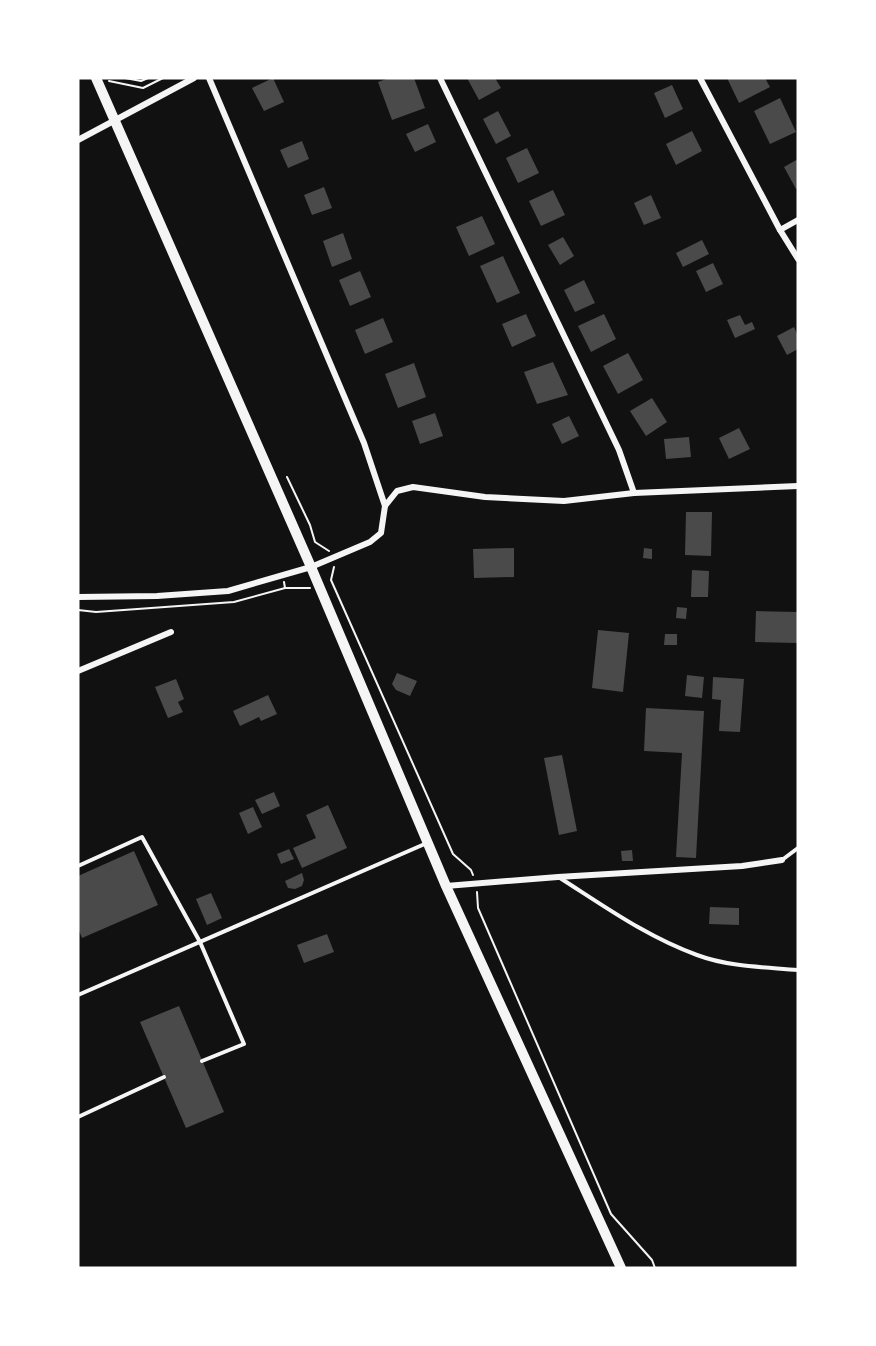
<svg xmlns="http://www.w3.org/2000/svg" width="876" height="1346" font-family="Lato,sans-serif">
  <rect width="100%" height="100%" fill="#111"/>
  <g fill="#4a4a4a">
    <polygon points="273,78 284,102 264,111 252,88"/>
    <polygon points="389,78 414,78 425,108 392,120 378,82"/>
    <polygon points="467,78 495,78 501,88 479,100"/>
    <polygon points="727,78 765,78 770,87 739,103"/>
    <polygon points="672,85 683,109 665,118 654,93"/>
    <polygon points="780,98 796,132 770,144 754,111"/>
    <polygon points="498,111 511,136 496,144 483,119"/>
    <polygon points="428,124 436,142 415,152 406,134"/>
    <polygon points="692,131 702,151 676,165 666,144"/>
    <polygon points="302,141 309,159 288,168 280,150"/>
    <polygon points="527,148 539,173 518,183 506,158"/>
    <polygon points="798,159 798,188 796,189 784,167"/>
    <polygon points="324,187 332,208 312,215 304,195"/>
    <polygon points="553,190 565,215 541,226 529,201"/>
    <polygon points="651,195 661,218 644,225 634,203"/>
    <polygon points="482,216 495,244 469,256 456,227"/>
    <polygon points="343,233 352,259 332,267 323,241"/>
    <polygon points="563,237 574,256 560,265 548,245"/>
    <polygon points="702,240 709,254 683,267 676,253"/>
    <polygon points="503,256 520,293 497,303 480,266"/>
    <polygon points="713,263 723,284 706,292 696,271"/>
    <polygon points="360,271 371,297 350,306 339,280"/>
    <polygon points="584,280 595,303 575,312 564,290"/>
    <polygon points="526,314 536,336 512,347 502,324"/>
    <polygon points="604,314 616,339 591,352 578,326"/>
    <polygon points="740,315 745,325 752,322 755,329 735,338 727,320"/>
    <polygon points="383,318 393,342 365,354 355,330"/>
    <polygon points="794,327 798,336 798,349 787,355 777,336"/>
    <polygon points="628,353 643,380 618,394 603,366"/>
    <polygon points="553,362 568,395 537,404 524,372"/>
    <polygon points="414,363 426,397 398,408 385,374"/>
    <polygon points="652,398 667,422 646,436 630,411"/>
    <polygon points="435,413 443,436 420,444 412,421"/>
    <polygon points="569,416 579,436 562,444 552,424"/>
    <polygon points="739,428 750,449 729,459 719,438"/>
    <polygon points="689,437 691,457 666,459 664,439"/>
    <polygon points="686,512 712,512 711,556 685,555"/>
    <polygon points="514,548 514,577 474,578 473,549"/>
    <polygon points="644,548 652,549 652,559 643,558"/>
    <polygon points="692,570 709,571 708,597 691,597"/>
    <polygon points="677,607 687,608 686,619 676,618"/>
    <polygon points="756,611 798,612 798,643 755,642"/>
    <polygon points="598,630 629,633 623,692 592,688"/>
    <polygon points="665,634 677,634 677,645 664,645"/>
    <polygon points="397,673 417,681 410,696 396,690 392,684"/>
    <polygon points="687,675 704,677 702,698 685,696"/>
    <polygon points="713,677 744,679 740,732 719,731 721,700 712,699"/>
    <polygon points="176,679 184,699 178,702 183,712 168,718 155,687"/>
    <polygon points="268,695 277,714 261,721 259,717 240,726 233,711"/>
    <polygon points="646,708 704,711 696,858 676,857 682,753 644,751"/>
    <polygon points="562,755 577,831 559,835 544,758"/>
    <polygon points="274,792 280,806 262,814 255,800"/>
    <polygon points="328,805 347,848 302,868 293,848 316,838 306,815"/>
    <polygon points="253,807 262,827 248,834 239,813"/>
    <polygon points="289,849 294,859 281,864 277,854"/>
    <polygon points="632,850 633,861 622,861 621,851"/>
    <polygon points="134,851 158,905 82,938 78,928 78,876"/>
    <polygon points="302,873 304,880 302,886 295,889 288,888 285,881"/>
    <polygon points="211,893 222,918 207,925 196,899"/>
    <polygon points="710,907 739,908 739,925 709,924"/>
    <polygon points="327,934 334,952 304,963 297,945"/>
    <polygon points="179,1006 224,1112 186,1128 140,1022"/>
  </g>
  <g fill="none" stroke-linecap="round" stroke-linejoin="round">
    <g stroke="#f5f5f5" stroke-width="2">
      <polyline points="125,78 141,81 148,78"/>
      <polyline points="109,81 143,88 163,78"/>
      <polyline points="287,477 310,525 315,542 329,551"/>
      <polyline points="334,567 331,580 453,854 471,870 473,875"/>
      <polyline points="285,588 310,588"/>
      <polyline points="78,610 96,612 234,602 285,588 284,582"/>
      <polyline points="477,892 478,908 611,1214 652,1260 655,1268"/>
    </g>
    <g stroke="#f5f5f5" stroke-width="4">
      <polyline points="782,860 798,848"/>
      <polyline points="78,866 142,837 200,942 244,1044 202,1061"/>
      <path d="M560,878C604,906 647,937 697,955C729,967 765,967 798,970"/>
      <polyline points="78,995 427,843"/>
      <polyline points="78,1117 164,1077"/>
    </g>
    <g stroke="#f5f5f5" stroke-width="6">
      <polyline points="209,78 364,443 385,506"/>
      <polyline points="440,78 619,450 634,493"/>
      <polyline points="700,78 780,230 798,259"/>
      <polyline points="78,140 194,78"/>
      <polyline points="780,230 798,220"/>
      <polyline points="78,597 157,596 228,591 311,567 370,542 381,533 385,506 397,491 413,487 485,497 564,501 634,493 798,486"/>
      <polyline points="78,671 171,632"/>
      <polyline points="446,886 558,877 742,866 782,860"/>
    </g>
    <polyline stroke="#f5f5f5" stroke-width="10" points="96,78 311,567 446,886 621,1268"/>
  </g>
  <rect width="876" height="1346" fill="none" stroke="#ffffff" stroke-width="159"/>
</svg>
